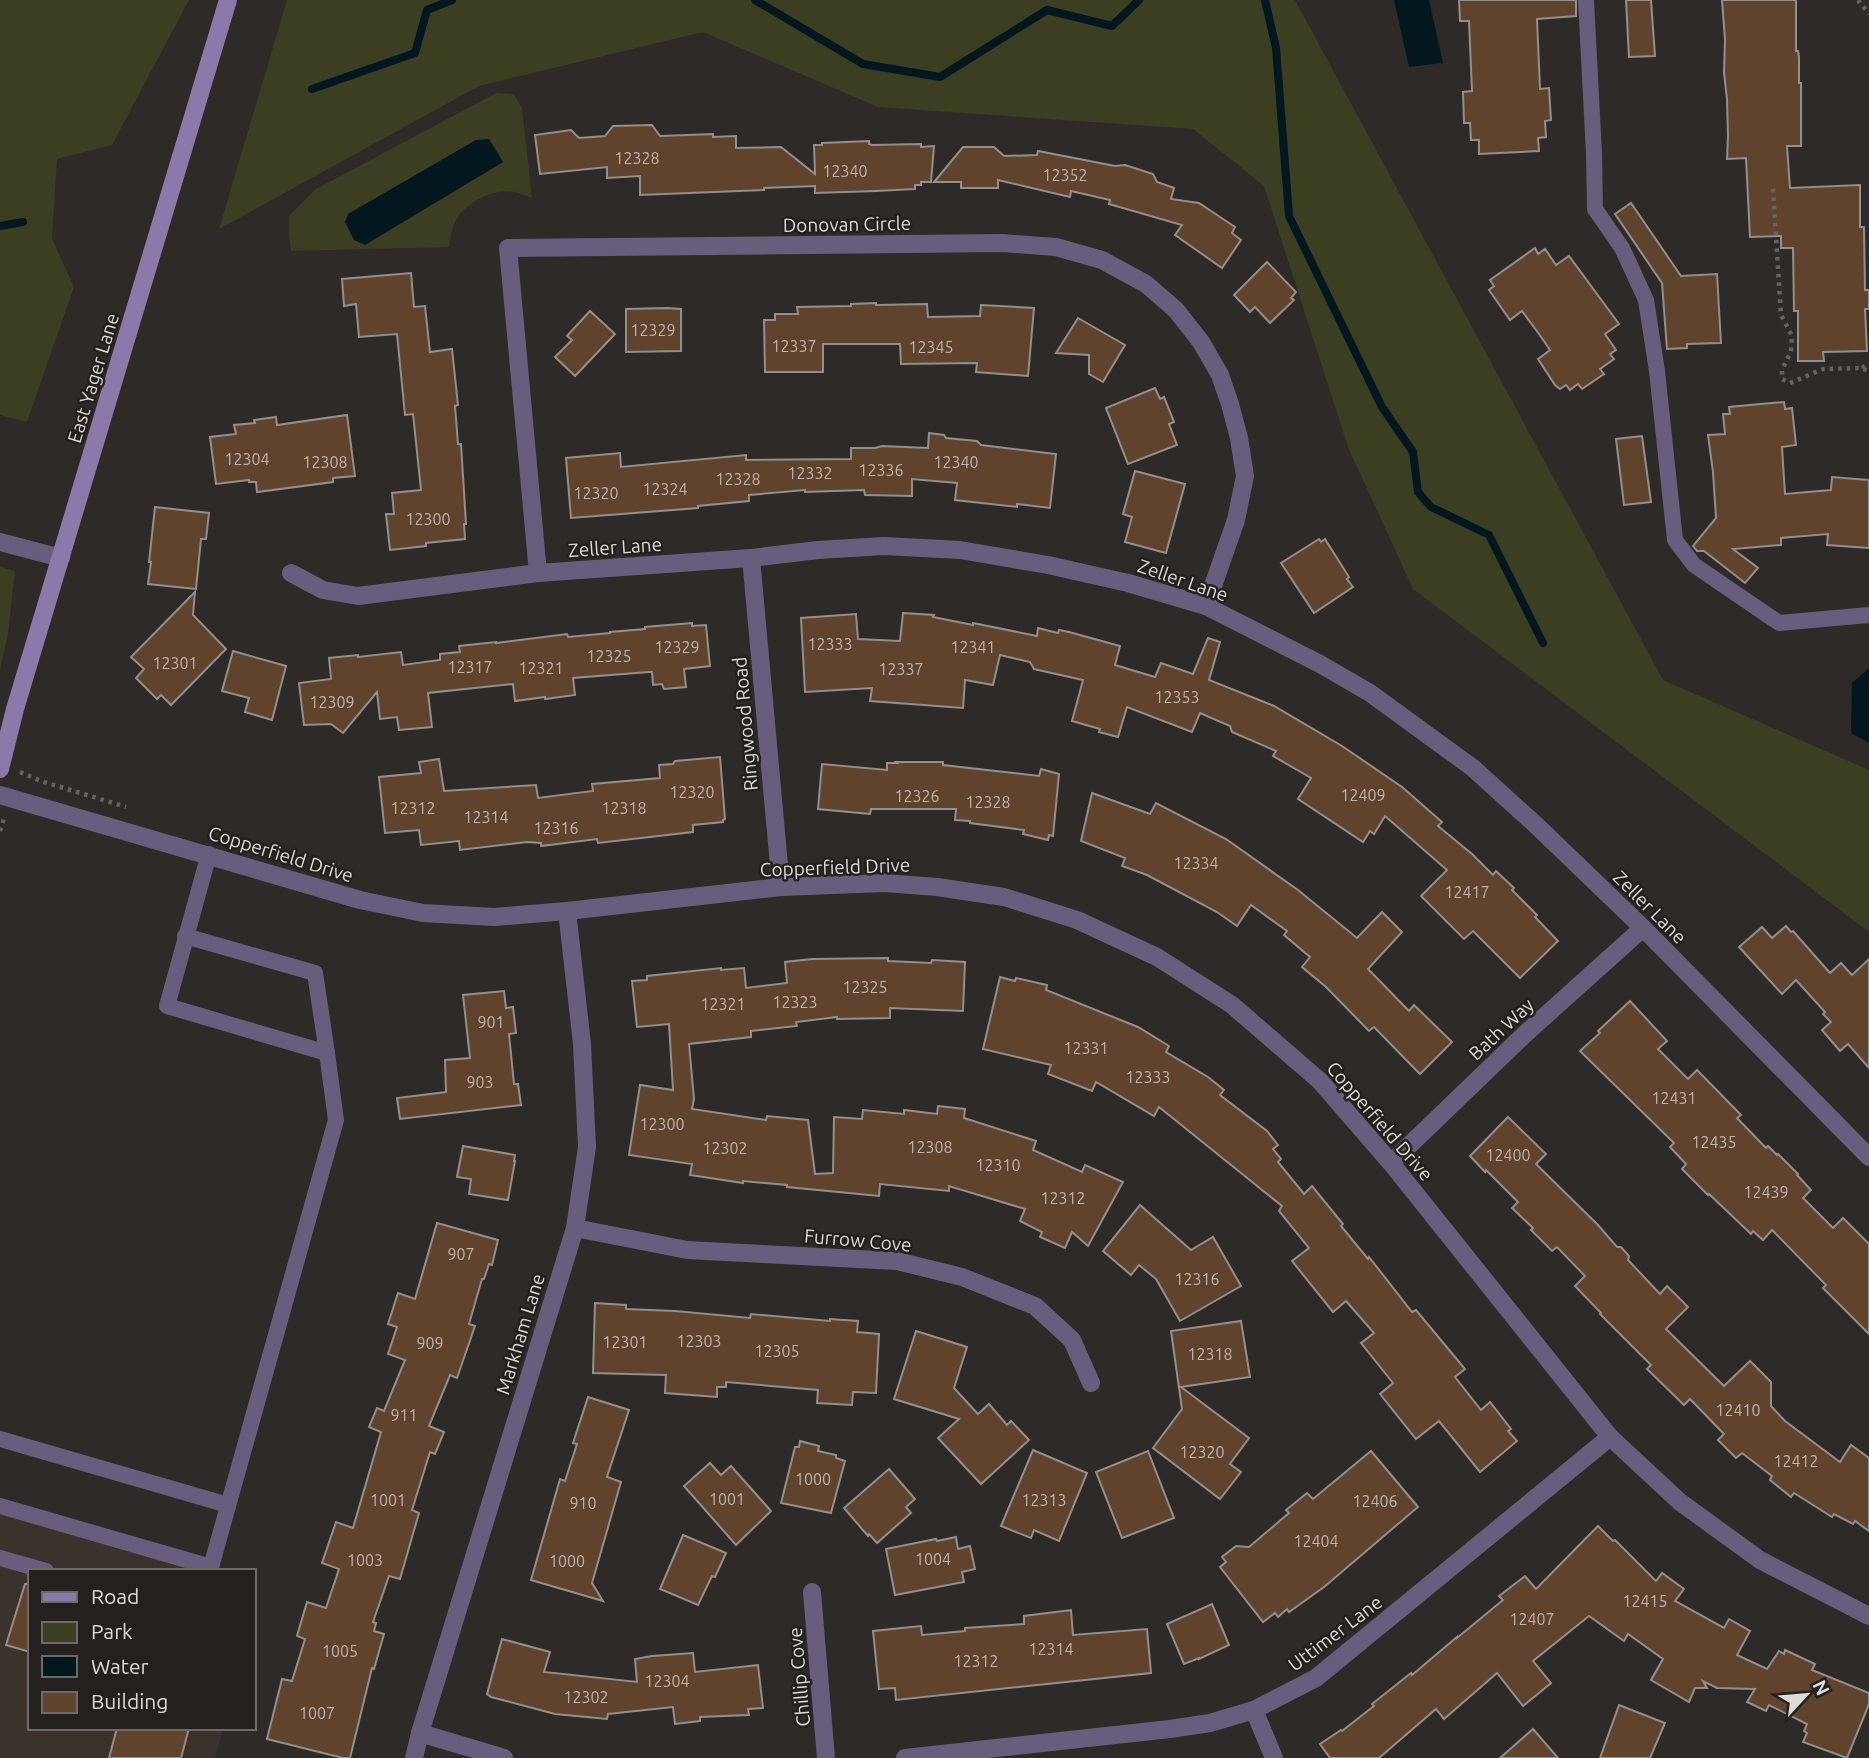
<svg xmlns="http://www.w3.org/2000/svg" width="1869" height="1758" font-family="Ubuntu,sans-serif">
  <rect width="100%" height="100%" fill="#2d2a27"/>
  <polygon fill="#3b322b" points="0,1508 197,1571 30,1571 30,1728 223,1728 215,1758 0,1758"/>
  <g fill="#3b3e20">
    <polygon points="0,0 189,0 112,145 57,159 52,239 74,287 27,422 0,415"/>
    <polygon points="287,0 1295,0 1663,680 1869,770 1869,932 1413,589 1348,447 1264,186 1193,129 878,107 703,32 479,86 219,229"/>
    <path d="M496,93L514,94L522,108L532,198C526,196 521,194 515,192C495,188 467,201 456,220C452,228 450,238 449,247L291,251L289,235V216L316,189Z"/>
    <polygon points="0,567 15,571 8,634 0,669"/>
  </g>
  <g fill="#03171e">
    <polygon points="1394,0 1429,0 1443,63 1409,67"/>
    <polygon points="489,139 503,162 365,245 354,240 345,222 348,214 476,140"/>
    <polygon points="1869,668 1869,743 1851,733 1852,683"/>
  </g>
  <g fill="none" stroke-linecap="round" stroke-linejoin="round">
    <g stroke="#03171e" stroke-width="8">
      <polyline points="755,0 863,64 940,77 1047,10 1112,26 1139,0"/>
      <polyline points="1265,0 1276,48 1289,216 1382,407 1413,452 1418,492 1431,507 1489,535 1543,643"/>
      <polyline points="312,89 415,53 427,10 452,0"/>
      <polyline points="0,226 23,222"/>
    </g>
  </g>
  <g fill="#5f432d" stroke="#938f8c" stroke-width="2">
    <polygon points="1459,0 1576,0 1576,16 1537,19 1540,89 1549,88 1551,120 1545,121 1546,137 1538,138 1539,151 1479,154 1479,140 1471,140 1470,123 1464,123 1463,92 1472,91 1469,21 1460,21"/>
    <polygon points="1626,0 1651,0 1655,56 1629,57"/>
    <polygon points="1722,0 1796,0 1796,51 1798,51 1799,57 1799,83 1801,83 1801,146 1787,146 1790,188 1860,185 1860,227 1864,227 1865,290 1869,290 1869,309 1865,309 1867,351 1823,352 1824,361 1798,361 1798,311 1794,311 1793,248 1781,248 1781,236 1750,237 1746,158 1727,159 1728,136 1727,99 1724,73 1725,40"/>
    <polygon points="652,125 660,136 713,134 713,137 736,136 736,148 781,147 815,174 814,145 822,145 822,143 869,141 869,144 872,145 921,144 921,147 934,146 931,182 921,182 921,185 915,185 915,189 876,191 815,193 815,186 764,188 764,190 640,195 640,176 607,178 607,167 540,174 535,135 571,130 579,138 605,136 613,126"/>
    <polygon points="963,147 994,147 1004,156 1037,155 1038,151 1115,166 1125,165 1153,174 1157,182 1174,188 1171,199 1199,203 1235,227 1232,233 1241,240 1222,268 1175,235 1182,225 1109,204 1110,200 1071,191 1070,197 998,180 998,188 961,188 961,182 934,182"/>
    <polygon points="1631,203 1681,276 1717,274 1721,343 1687,344 1687,348 1667,349 1662,283 1615,214"/>
    <polygon points="1535,248 1538,254 1545,249 1556,265 1569,256 1619,324 1605,334 1616,350 1610,354 1614,359 1600,369 1604,374 1582,389 1578,384 1570,390 1566,385 1560,389 1555,385 1538,359 1550,350 1539,334 1522,311 1510,320 1489,290 1494,286 1490,280"/>
    <polygon points="1267,262 1296,292 1291,298 1294,300 1270,323 1255,307 1250,312 1234,295"/>
    <polygon points="411,273 414,307 425,306 430,352 452,349 458,405 455,406 458,444 461,444 466,524 464,524 465,539 426,543 426,546 390,550 386,514 394,514 392,493 421,490 413,414 405,415 397,334 359,337 356,304 344,306 342,279"/>
    <polygon points="876,303 876,305 927,304 928,317 980,316 981,305 1034,308 1028,376 976,372 977,363 901,364 900,344 823,344 823,372 765,372 764,320 775,320 775,314 798,314 797,307 851,306 851,304"/>
    <polygon points="667,308 681,309 681,351 626,352 626,309"/>
    <polygon points="590,311 615,334 575,376 555,357 572,340 567,336"/>
    <polygon points="1078,318 1125,345 1103,382 1089,374 1089,355 1056,353"/>
    <polygon points="1155,388 1160,399 1164,397 1174,422 1169,424 1177,445 1128,464 1106,408"/>
    <polygon points="1784,402 1785,409 1792,408 1796,445 1782,447 1785,494 1831,490 1832,477 1869,480 1869,548 1827,545 1828,534 1781,538 1781,545 1733,549 1758,568 1745,583 1704,551 1697,551 1693,546 1716,518 1713,472 1708,435 1725,434 1723,414 1730,414 1729,407"/>
    <polygon points="347,415 355,476 333,478 333,482 257,492 256,482 249,482 249,480 216,484 210,437 236,434 234,425 255,423 254,420 276,417 277,425"/>
    <polygon points="929,433 944,435 946,438 977,441 981,445 1056,454 1050,508 1017,504 1017,507 955,500 957,483 912,479 912,496 865,495 864,490 805,492 805,490 749,495 749,501 698,506 698,508 571,518 566,458 620,453 621,467 746,455 746,460 851,459 851,448 875,448 882,446 928,448"/>
    <polygon points="1642,436 1651,502 1624,505 1616,439"/>
    <polygon points="1135,471 1185,484 1166,553 1125,542 1132,517 1123,514"/>
    <polygon points="155,507 209,513 206,539 201,539 196,589 148,584 151,562 149,562"/>
    <polygon points="1319,539 1321,542 1325,539 1349,577 1347,579 1353,587 1314,613 1281,563"/>
    <polygon points="195,592 193,615 226,649 171,705 161,695 157,699 136,678 144,669 131,657"/>
    <polygon points="903,613 934,615 933,617 973,625 973,623 1037,636 1038,628 1058,633 1059,630 1069,632 1120,646 1115,665 1155,677 1161,663 1193,674 1208,638 1220,642 1209,680 1274,706 1342,746 1402,787 1442,822 1438,826 1472,854 1493,875 1496,871 1514,888 1512,890 1537,915 1535,917 1558,941 1520,978 1473,931 1464,939 1421,896 1447,870 1385,816 1374,834 1370,831 1363,842 1298,799 1311,778 1273,756 1276,751 1232,732 1230,726 1200,713 1192,732 1127,707 1118,737 1099,732 1100,729 1072,721 1083,680 1034,669 1030,662 1000,655 993,685 965,680 963,708 870,701 872,688 805,692 801,618 856,614 858,639 900,641"/>
    <polygon points="692,623 692,626 706,625 710,666 684,669 686,687 664,689 662,684 653,685 652,672 649,672 573,678 575,695 545,699 545,697 515,701 513,684 428,693 432,727 399,730 397,717 380,719 377,692 343,733 331,724 304,725 299,683 331,679 329,658 358,655 358,657 401,652 403,665 440,660 440,654 460,652 459,646 496,642 496,643 567,634 568,637 610,633 610,632 645,629 645,627"/>
    <polygon points="233,651 286,666 272,720 245,712 249,698 222,691"/>
    <polygon points="720,757 725,819 723,820 723,822 693,825 693,832 598,843 597,839 541,846 541,843 527,842 460,850 459,841 421,845 419,830 385,833 379,777 421,773 419,762 439,759 444,791 536,785 538,798 593,791 592,784 660,778 659,765 673,764 675,761"/>
    <polygon points="896,762 943,762 943,765 1039,776 1041,769 1059,774 1053,836 1049,835 1048,840 1023,834 1024,830 970,823 970,821 955,820 956,809 871,809 870,814 818,809 822,764 887,770 887,763 897,763"/>
    <polygon points="1092,793 1150,814 1156,803 1226,839 1298,890 1357,938 1382,912 1402,932 1368,969 1409,1011 1414,1005 1452,1042 1420,1074 1374,1027 1369,1031 1326,987 1302,967 1310,957 1284,935 1287,931 1251,905 1237,926 1217,912 1147,875 1122,866 1125,858 1081,841"/>
    <polygon points="1786,926 1791,932 1793,931 1830,973 1841,963 1852,975 1869,959 1869,1068 1848,1044 1840,1051 1822,1030 1831,1022 1823,1014 1825,1012 1796,980 1782,994 1739,947 1762,927 1772,938"/>
    <polygon points="888,958 888,961 931,963 932,960 965,962 963,1011 890,1008 890,1018 837,1019 837,1017 796,1022 797,1026 751,1031 751,1037 689,1044 694,1099 692,1109 766,1120 767,1116 808,1120 815,1174 833,1173 834,1117 862,1119 863,1110 904,1114 904,1110 937,1114 938,1106 965,1109 964,1118 1036,1141 1033,1150 1082,1172 1085,1165 1123,1182 1088,1246 1072,1232 1065,1248 1040,1237 1042,1232 1020,1221 1025,1209 949,1186 949,1191 880,1184 879,1196 787,1187 787,1185 743,1181 743,1183 690,1175 692,1164 629,1155 640,1085 673,1090 669,1024 637,1027 632,981 647,980 647,976 721,968 721,970 744,968 746,988 787,983 785,962 812,959"/>
    <polygon points="1000,977 1015,981 1016,978 1047,985 1046,990 1138,1027 1169,1046 1166,1052 1208,1077 1224,1090 1220,1095 1267,1131 1278,1145 1273,1149 1281,1159 1278,1162 1304,1194 1312,1186 1343,1224 1341,1226 1368,1259 1369,1257 1412,1312 1416,1310 1455,1357 1465,1369 1455,1377 1481,1410 1490,1402 1511,1429 1508,1431 1517,1441 1480,1472 1439,1421 1416,1439 1380,1394 1393,1383 1361,1343 1374,1333 1346,1301 1333,1312 1292,1261 1309,1248 1279,1211 1282,1206 1159,1107 1154,1116 1096,1082 1092,1091 1048,1074 1051,1065 983,1049"/>
    <polygon points="504,991 506,1008 513,1007 516,1033 509,1034 514,1084 518,1084 521,1105 400,1119 397,1098 446,1092 445,1060 470,1058 463,995"/>
    <polygon points="1630,1001 1667,1041 1658,1049 1688,1079 1697,1070 1741,1115 1737,1118 1766,1148 1768,1146 1777,1155 1778,1154 1798,1174 1797,1175 1811,1190 1803,1198 1833,1228 1843,1218 1869,1244 1869,1334 1823,1288 1826,1285 1772,1230 1763,1240 1753,1231 1751,1234 1709,1194 1708,1195 1682,1169 1686,1164 1670,1147 1674,1143 1580,1051 1600,1033 1598,1031"/>
    <polygon points="1508,1117 1546,1154 1536,1164 1598,1225 1617,1247 1621,1247 1629,1256 1628,1260 1660,1294 1667,1286 1688,1307 1666,1329 1724,1386 1750,1361 1771,1382 1771,1406 1785,1421 1840,1462 1851,1445 1869,1458 1869,1531 1855,1521 1853,1524 1834,1514 1832,1517 1794,1493 1791,1497 1770,1480 1772,1476 1742,1453 1736,1458 1718,1440 1724,1434 1690,1399 1684,1405 1647,1369 1651,1365 1600,1314 1601,1313 1575,1286 1585,1276 1557,1247 1552,1251 1531,1230 1533,1228 1512,1208 1518,1202 1486,1170 1485,1172 1470,1156"/>
    <polygon points="463,1146 515,1155 514,1161 515,1161 508,1200 469,1194 471,1179 457,1177"/>
    <polygon points="1140,1205 1191,1250 1213,1237 1241,1286 1180,1321 1156,1279 1139,1265 1131,1275 1103,1251"/>
    <polygon points="437,1223 498,1240 492,1265 489,1264 484,1279 482,1279 469,1324 475,1326 457,1378 450,1375 429,1426 444,1432 435,1454 430,1452 412,1510 419,1513 400,1579 389,1576 373,1622 376,1623 374,1631 384,1634 374,1669 372,1668 350,1758 343,1758 267,1739 282,1679 292,1681 305,1639 297,1636 307,1602 326,1608 339,1569 322,1563 336,1522 353,1528 381,1432 369,1427 377,1408 384,1411 405,1360 388,1354 397,1327 388,1324 398,1293 415,1299"/>
    <polygon points="595,1303 626,1305 626,1309 675,1311 750,1318 751,1314 830,1321 830,1319 858,1321 857,1332 879,1334 876,1393 853,1392 852,1405 817,1403 818,1390 726,1382 726,1387 717,1387 717,1397 665,1393 666,1375 593,1373"/>
    <polygon points="1241,1321 1250,1377 1181,1387 1249,1438 1230,1464 1241,1472 1220,1499 1153,1448 1182,1409 1171,1331"/>
    <polygon points="916,1331 967,1347 954,1388 978,1414 989,1404 1007,1425 1011,1421 1029,1440 981,1484 938,1438 959,1419 894,1399"/>
    <polygon points="588,1397 629,1410 607,1477 621,1482 592,1583 603,1601 531,1580 560,1479 565,1481 577,1444 573,1443"/>
    <polygon points="800,1441 819,1446 818,1451 836,1455 836,1458 845,1461 831,1513 781,1503 795,1447 799,1447"/>
    <polygon points="1033,1450 1087,1473 1059,1541 1034,1530 1031,1538 1001,1526"/>
    <polygon points="1148,1451 1174,1518 1122,1538 1096,1472"/>
    <polygon points="1371,1451 1418,1507 1324,1587 1289,1612 1287,1609 1278,1617 1275,1613 1263,1622 1220,1567 1226,1562 1222,1557 1236,1546 1249,1547 1289,1513 1286,1510 1307,1493 1313,1499"/>
    <polygon points="710,1463 721,1475 731,1466 771,1511 736,1545 684,1486"/>
    <polygon points="889,1469 915,1499 906,1507 911,1513 877,1543 869,1534 868,1536 844,1508"/>
    <polygon points="1598,1526 1613,1541 1615,1540 1656,1581 1662,1573 1684,1589 1675,1601 1724,1628 1729,1619 1750,1631 1737,1655 1767,1669 1779,1651 1784,1654 1785,1650 1815,1664 1812,1670 1869,1693 1869,1704 1847,1758 1803,1742 1807,1733 1804,1731 1807,1724 1769,1705 1766,1711 1747,1702 1755,1689 1717,1688 1703,1681 1707,1688 1695,1688 1689,1702 1651,1680 1663,1659 1628,1634 1624,1641 1589,1616 1533,1661 1551,1683 1523,1706 1497,1673 1444,1719 1436,1709 1379,1758 1330,1758 1320,1744 1341,1730 1342,1731 1374,1706 1372,1704 1411,1673 1412,1675 1457,1637 1457,1638 1503,1600 1499,1596 1525,1576 1536,1589"/>
    <polygon points="683,1535 726,1553 715,1577 712,1576 698,1605 660,1589"/>
    <polygon points="956,1537 958,1549 970,1546 975,1569 962,1572 964,1582 895,1595 886,1549 936,1539 937,1541"/>
    <polygon points="25,1584 30,1584 30,1652 6,1645"/>
    <polygon points="1212,1604 1229,1645 1199,1659 1199,1658 1184,1664 1167,1624"/>
    <polygon points="1071,1610 1073,1635 1147,1629 1151,1673 896,1700 895,1688 879,1689 873,1631 921,1626 922,1635 965,1631 965,1628 1024,1624 1024,1616"/>
    <polygon points="502,1639 550,1652 544,1672 637,1682 635,1659 652,1656 693,1653 695,1672 758,1665 763,1708 748,1709 749,1715 700,1717 700,1721 675,1724 673,1707 608,1714 607,1719 555,1714 491,1697 487,1694"/>
    <polygon points="1619,1705 1665,1723 1650,1758 1600,1758"/>
    <polygon points="117,1728 189,1728 181,1758 109,1758"/>
    <polygon points="1533,1729 1558,1758 1500,1758"/>
  </g>
  <g fill="none" stroke-linecap="round" stroke-linejoin="round">
    <g stroke="#656260" stroke-width="4.5" stroke-dasharray="3.5 5" stroke-linecap="butt">
      <polyline points="1858,0 1869,14"/>
      <polyline points="1773,189 1781,315 1792,336 1791,351 1782,370 1782,379 1790,383 1823,369 1862,368 1869,372"/>
      <polyline points="1862,368 1869,363"/>
      <polyline points="20,772 41,781 126,807"/>
      <polyline points="0,831 5,815"/>
    </g>
    <g stroke="#685d7c" stroke-width="16">
      <polyline points="1586,0 1594,154 1595,209 1622,248 1646,300 1657,371 1675,540 1694,565 1779,623 1869,615"/>
      <polyline points="185,936 315,973 327,1053 167,1006 209,854"/>
      <polyline points="0,1439 228,1505"/>
      <polyline points="0,1506 211,1567 336,1120 327,1053"/>
      <polyline points="0,1558 46,1571"/>
    </g>
    <g stroke="#685d7c" stroke-width="18">
      <polyline points="0,542 61,558"/>
      <polyline points="751,558 781,887"/>
      <polyline points="291,573 323,590 358,596 538,573 751,558 818,550 884,546 960,550 1048,565 1128,583 1206,606 1320,664 1370,693 1473,768 1537,826 1643,928 1869,1157"/>
      <polyline points="538,573 508,248 1002,243 1056,247 1102,260 1146,284 1176,310 1201,342 1220,375 1230,404 1239,438 1245,476 1236,520 1206,606"/>
      <polyline points="0,795 360,900 423,913 494,917 567,911 781,887 884,883 937,887 1004,897 1077,920 1157,957 1232,1005 1320,1081 1391,1163 1610,1437 1680,1502 1760,1560 1869,1616"/>
      <polyline points="1391,1163 1525,1034 1643,928"/>
      <polyline points="575,1228 687,1250 897,1261 962,1277 1035,1306 1072,1340 1091,1383"/>
      <polyline points="812,1592 826,1758"/>
      <polyline points="1254,1710 1274,1758"/>
      <polyline points="420,1733 504,1758"/>
      <polyline points="414,1758 420,1733 575,1228 587,1147 582,1044 567,911"/>
      <polyline points="905,1758 1170,1729 1210,1723 1254,1710 1316,1678 1610,1437"/>
    </g>
    <polyline stroke="#8b79aa" stroke-width="18" points="0,769 15,709 228,0"/>
  </g>
  <g text-anchor="middle" dominant-baseline="central" stroke-width="5" stroke-linejoin="round" paint-order="stroke">
    <g font-size="16" fill="#beb4ad">
      <text x="637" y="158">12328</text>
      <text x="845" y="171">12340</text>
      <text x="1065" y="175">12352</text>
      <text x="653" y="330">12329</text>
      <text x="794" y="346">12337</text>
      <text x="931" y="347">12345</text>
      <text x="247" y="459">12304</text>
      <text x="325" y="462">12308</text>
      <text x="956" y="462">12340</text>
      <text x="881" y="470">12336</text>
      <text x="810" y="473">12332</text>
      <text x="738" y="479">12328</text>
      <text x="665" y="489">12324</text>
      <text x="596" y="493">12320</text>
      <text x="428" y="519">12300</text>
      <text x="830" y="644">12333</text>
      <text x="677" y="647">12329</text>
      <text x="973" y="647">12341</text>
      <text x="609" y="656">12325</text>
      <text x="175" y="663">12301</text>
      <text x="470" y="667">12317</text>
      <text x="541" y="668">12321</text>
      <text x="901" y="669">12337</text>
      <text x="1177" y="697">12353</text>
      <text x="332" y="702">12309</text>
      <text x="692" y="792">12320</text>
      <text x="1363" y="795">12409</text>
      <text x="917" y="796">12326</text>
      <text x="988" y="802">12328</text>
      <text x="413" y="808">12312</text>
      <text x="624" y="808">12318</text>
      <text x="486" y="817">12314</text>
      <text x="556" y="828">12316</text>
      <text x="1196" y="863">12334</text>
      <text x="1467" y="892">12417</text>
      <text x="865" y="987">12325</text>
      <text x="795" y="1002">12323</text>
      <text x="723" y="1004">12321</text>
      <text x="491" y="1022">901</text>
      <text x="1086" y="1048">12331</text>
      <text x="1148" y="1077">12333</text>
      <text x="480" y="1082">903</text>
      <text x="1674" y="1098">12431</text>
      <text x="662" y="1124">12300</text>
      <text x="1714" y="1142">12435</text>
      <text x="930" y="1147">12308</text>
      <text x="725" y="1148">12302</text>
      <text x="1508" y="1155">12400</text>
      <text x="998" y="1165">12310</text>
      <text x="1766" y="1192">12439</text>
      <text x="1063" y="1198">12312</text>
      <text x="461" y="1254">907</text>
      <text x="1197" y="1279">12316</text>
      <text x="699" y="1341">12303</text>
      <text x="625" y="1342">12301</text>
      <text x="430" y="1343">909</text>
      <text x="777" y="1351">12305</text>
      <text x="1210" y="1354">12318</text>
      <text x="1738" y="1410">12410</text>
      <text x="404" y="1415">911</text>
      <text x="1202" y="1452">12320</text>
      <text x="1796" y="1461">12412</text>
      <text x="813" y="1479">1000</text>
      <text x="727" y="1499">1001</text>
      <text x="388" y="1500">1001</text>
      <text x="1044" y="1500">12313</text>
      <text x="1375" y="1501">12406</text>
      <text x="583" y="1503">910</text>
      <text x="1316" y="1541">12404</text>
      <text x="933" y="1559">1004</text>
      <text x="365" y="1560">1003</text>
      <text x="567" y="1561">1000</text>
      <text x="1645" y="1601">12415</text>
      <text x="1532" y="1619">12407</text>
      <text x="1051" y="1649">12314</text>
      <text x="340" y="1651">1005</text>
      <text x="976" y="1661">12312</text>
      <text x="667" y="1681">12304</text>
      <text x="586" y="1697">12302</text>
      <text x="317" y="1713">1007</text>
    </g>
    <g font-size="19" fill="#dddad8" stroke="#24201e">
      <text transform="translate(847 224) rotate(-1)">Donovan Circle</text>
      <text transform="translate(93 378) rotate(-73)">East Yager Lane</text>
      <text transform="translate(615 547) rotate(-4)">Zeller Lane</text>
      <text transform="translate(1183 580) rotate(19)">Zeller Lane</text>
      <text transform="translate(745 724) rotate(-95)">Ringwood Road</text>
      <text transform="translate(281 854) rotate(17)">Copperfield Drive</text>
      <text transform="translate(835 867) rotate(-2)">Copperfield Drive</text>
      <text transform="translate(1650 907) rotate(45)">Zeller Lane</text>
      <text transform="translate(1501 1029) rotate(-43)">Bath Way</text>
      <text transform="translate(1380 1121) rotate(49)">Copperfield Drive</text>
      <text transform="translate(858 1240) rotate(5)">Furrow Cove</text>
      <text transform="translate(520 1334) rotate(-73)">Markham Lane</text>
      <text transform="translate(1335 1633) rotate(-37)">Uttimer Lane</text>
      <text transform="translate(799 1677) rotate(-95)">Chillip Cove</text>
    </g>
  </g>
  <rect x="28" y="1569" width="228" height="161" fill="#24201e" stroke="#6e6a68" stroke-width="2"/>
  <rect x="42" y="1592" width="35" height="10" fill="#8b79aa" stroke="#6e6a68" stroke-width="2"/>
  <text x="91" y="1604" font-size="21" fill="#dddad8">Road</text>
  <rect x="42" y="1622" width="35" height="21" fill="#3b3e20" stroke="#6e6a68" stroke-width="2"/>
  <text x="91" y="1639" font-size="21" fill="#dddad8">Park</text>
  <rect x="42" y="1656" width="35" height="21" fill="#03171e" stroke="#6e6a68" stroke-width="2"/>
  <text x="91" y="1674" font-size="21" fill="#dddad8">Water</text>
  <rect x="42" y="1692" width="35" height="21" fill="#5f432d" stroke="#6e6a68" stroke-width="2"/>
  <text x="91" y="1709" font-size="21" fill="#dddad8">Building</text>
  <g transform="translate(1806 1695) rotate(64)" stroke="#24201e" stroke-width="5" paint-order="stroke">
  <path d="M0-5L12 26L0 18L-12 26Z" fill="#dddad8"/>
  <text y="-10" font-size="19" font-weight="bold" text-anchor="middle" fill="#dddad8">N</text>
  </g>
</svg>
